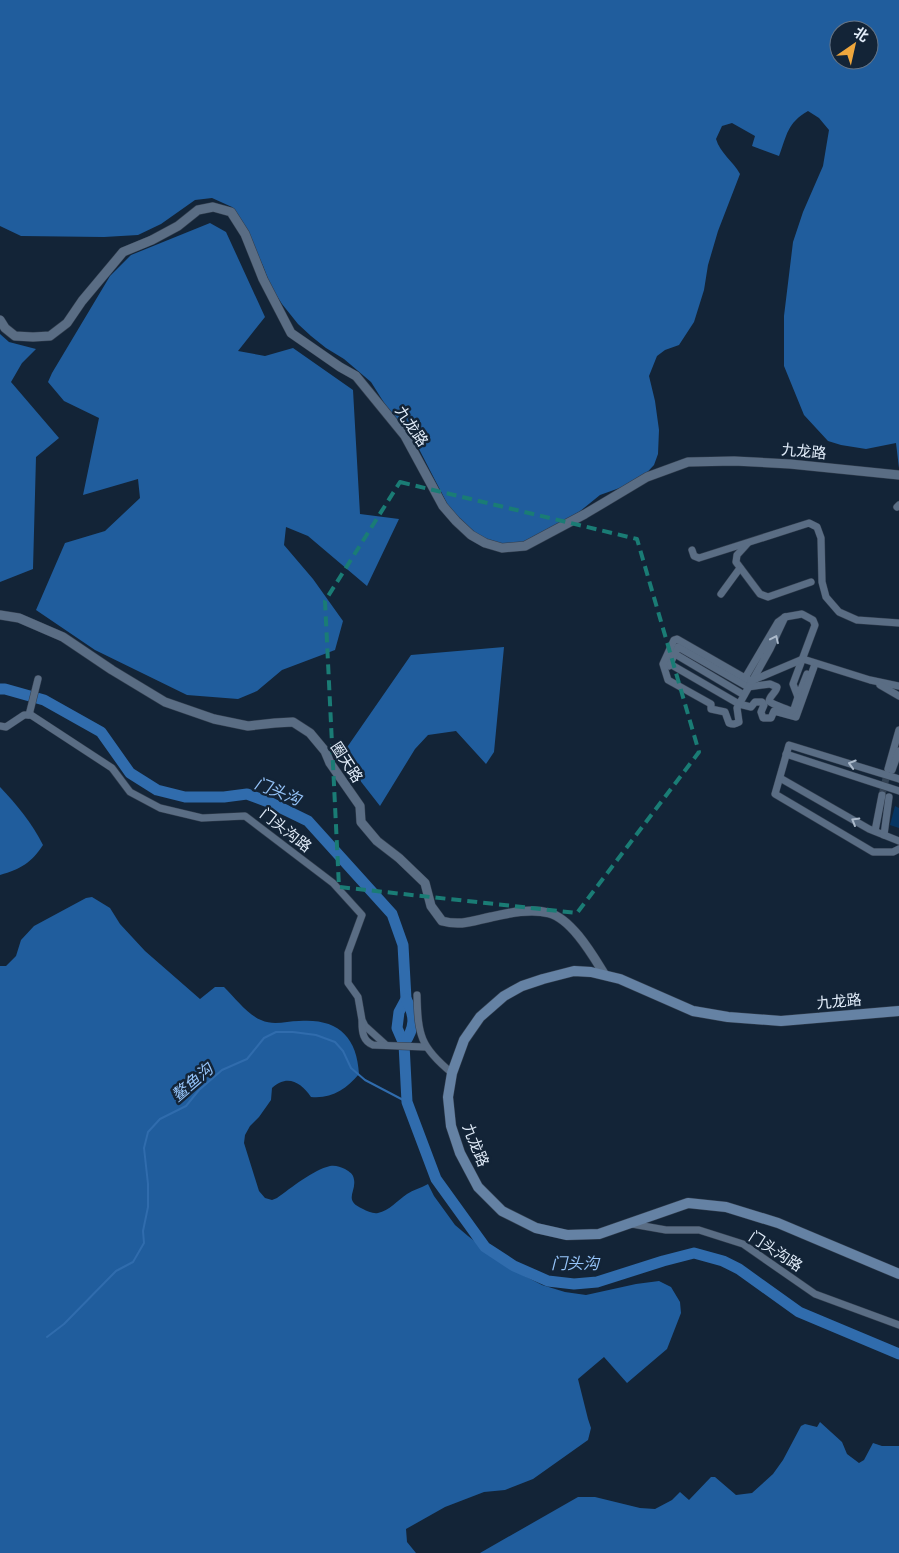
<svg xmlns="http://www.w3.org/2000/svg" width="899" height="1553" font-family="'PT Sans','Noto Sans SC',sans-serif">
  <rect width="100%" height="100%" fill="#132437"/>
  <polygon fill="#063562" points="895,806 899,808 899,828 890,825"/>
  <g fill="#205d9d" fill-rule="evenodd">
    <path d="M0,0H899V468L896,443L866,449L841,445L828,441L804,415L784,366V316L793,242L803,212L823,166L829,130L819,118L808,111C787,123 787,135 779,156L752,146L755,136L732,123L722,126L716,139C720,153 733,161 740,174L718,231L708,265L704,290L694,322L679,345L665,350L657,356L649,376L655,401L659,430L658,454L654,465L639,481L600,495L579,512L535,540L494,548L454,517L419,449L393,417L371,382L344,359L326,348L311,336L298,324L282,304L271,287L263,266L243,224L232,207L212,198L195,200L161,224L138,235L104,237L21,236L0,226ZM839,30H869V60H839Z"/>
    <polygon points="210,223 226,232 265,317 238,351 265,356 293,348 353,390 360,514 399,519 367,586 308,536 286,527 284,545 313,579 343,621 335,650 282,670 257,691 238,699 187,695 95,650 36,610 65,543 105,531 140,498 138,479 83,495 99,418 64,401 48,382 52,373 110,276 131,255"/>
    <polygon points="0,334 9,342 36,349 22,363 11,382 59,438 36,457 33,569 0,582"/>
    <polygon points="504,647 494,752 486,764 456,731 428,735 415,749 380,806 341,756 411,655"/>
    <path d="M0,787C17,805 32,823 43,845C31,863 21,869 0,875Z"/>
    <path d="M92,897L110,908L120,924L145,951L200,999L215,987H224C235,998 247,1014 261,1020C274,1026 286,1021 299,1021C337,1018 357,1036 359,1074C346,1089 332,1099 311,1097C301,1082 287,1074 272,1088L271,1100L259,1117L250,1126L245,1135L244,1143L259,1191L265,1198L272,1200L277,1198C291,1188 313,1170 330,1166C336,1165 340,1167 345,1169C348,1171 352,1173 353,1176C359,1191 341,1199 363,1209C367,1211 373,1214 378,1213C389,1211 398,1200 407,1194C413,1190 421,1188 428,1184L434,1196L455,1225L468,1236L511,1269L542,1285L565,1292L586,1295L636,1284L659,1281L671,1287L680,1302L681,1313L667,1349L627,1383L604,1357L578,1379L588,1419L591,1428L588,1440L533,1479L505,1490L484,1492L445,1507L406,1529L407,1542L416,1553H0V966H6L16,956L21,940L34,926L86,898Z"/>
    <polygon points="820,1422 842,1442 847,1454 859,1463 864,1460 873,1443 882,1446 899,1446 899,1553 480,1553 578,1497 595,1497 640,1508 655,1509 672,1500 680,1492 689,1500 711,1477 715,1477 736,1495 752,1493 773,1474 783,1460 801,1426 805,1424 817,1427"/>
  </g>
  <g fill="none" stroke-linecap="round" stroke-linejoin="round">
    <polyline stroke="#306cad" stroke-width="2" points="47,1337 64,1324 116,1271 133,1262 144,1243 143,1231 148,1207 148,1184 144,1148 148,1132 160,1119 186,1106 199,1090 222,1070 247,1059 264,1038 276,1032 293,1032 316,1035 335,1042 343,1051 351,1068 365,1080 407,1102"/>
    <g stroke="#306cad" stroke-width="11">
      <polyline points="0,689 5,689 44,700 101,732 130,773 157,790 185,797 224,797 247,794 271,803 308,821 392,914 403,945 406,999 399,1012 397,1028 404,1044 407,1102 436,1179 485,1247 514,1266 548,1281 574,1284 597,1282 663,1261 694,1253 723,1261 739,1269 799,1312 899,1354"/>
      <path d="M404,1044C415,1027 416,1017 406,999"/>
    </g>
    <polyline stroke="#324254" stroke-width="7" stroke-dasharray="7 3.5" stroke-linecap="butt" points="882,795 888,770"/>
    <defs>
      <g id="minor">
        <polyline points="897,507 899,505"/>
        <polyline points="747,544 737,555 736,562 760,594 768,597 811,582"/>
        <polyline points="692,550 694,556 699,558 809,523 817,527 821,538 822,582 826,597 839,612 857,620 899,623"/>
        <polyline points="721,594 740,568"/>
        <polyline points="785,617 802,614 813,620 815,625 793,684 798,697 807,674"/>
        <polyline points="675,654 744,695"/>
        <polyline points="670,664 739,704 751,707 755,702 762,702 764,705 761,712 763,718 771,718 774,711 796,717 815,664"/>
        <path d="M669,666L678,647L748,687L770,684L777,687C776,693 770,695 769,701C773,705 785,708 791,711L794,709L798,697"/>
        <path d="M745,678L778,622L785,617L770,649L737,708L739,722C735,724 733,725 729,723L725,712L711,709V704L668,680L663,664L674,640L677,639L745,678L751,681"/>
        <polyline points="751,681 803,659 870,680 899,686"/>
        <polyline points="880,685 899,696"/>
        <polyline points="29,715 38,679"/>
        <polyline points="0,726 6,727 24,715 31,715 112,768 130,792 160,808 202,818 245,816 333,883 362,915 348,953 348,983 358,997 362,1020 365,1026 386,1045"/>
        <polyline points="786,754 899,791"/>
        <polyline points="888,769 899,730"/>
        <polyline points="892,770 899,751"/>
        <polyline points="780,778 869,829 899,841"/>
        <polyline points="899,779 789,745 775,794 873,852 893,852 899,849"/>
        <polyline points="875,831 882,795"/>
        <polyline points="884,835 889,797"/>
        <path d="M417,995C418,1035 420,1047 452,1073"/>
        <path d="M362,1022C362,1032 363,1041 373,1045L425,1047"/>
        <polyline points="632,1224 666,1230 699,1230 743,1244 815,1294 899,1325"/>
      </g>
      <g id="tertiary">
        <polyline points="0,320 5,328 15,336 33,337 50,336 67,323 82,301 123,252 152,240 178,226 198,210 213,207 231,212 245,234 263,279 291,333 340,367 356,376 405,436 443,506 456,521 471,535 485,543 502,548 525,546 585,514 647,477 688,462 734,461 790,464 899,475"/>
        <path d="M0,615L19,618L63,637L112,670L165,702L214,719L248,726L275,723L293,722L310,733L325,751L330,763L360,806L361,822L377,841L399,858L425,883L431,906L442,921C461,926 472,921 491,917C509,913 531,908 549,913C572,919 593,956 605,975"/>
      </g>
      <polyline id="secondary" points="899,1011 781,1021 728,1017 693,1011 620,979 591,972 574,971 543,979 522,986 504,996 480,1017 464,1040 452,1073 448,1097 451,1126 460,1153 478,1187 502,1211 536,1228 567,1235 599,1234 688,1203 726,1207 778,1223 899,1274"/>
    </defs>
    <use href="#minor" stroke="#323e4e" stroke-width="8"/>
    <use href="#tertiary" stroke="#323e4e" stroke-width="10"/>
    <use href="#secondary" stroke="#323e4e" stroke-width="11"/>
    <use href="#minor" stroke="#5a6d84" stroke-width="7"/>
    <use href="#tertiary" stroke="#5a6d84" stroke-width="9"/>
    <use href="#secondary" stroke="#6582a4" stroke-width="10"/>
  </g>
  <defs><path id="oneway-chevron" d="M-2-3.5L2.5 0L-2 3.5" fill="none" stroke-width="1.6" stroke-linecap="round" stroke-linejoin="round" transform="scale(1.25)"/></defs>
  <g stroke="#acbacb">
    <use href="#oneway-chevron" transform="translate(775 639) rotate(-65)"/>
    <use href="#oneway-chevron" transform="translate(852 764) rotate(-163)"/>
    <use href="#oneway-chevron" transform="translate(855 821) rotate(-150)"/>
  </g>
  <path fill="none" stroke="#1a7c75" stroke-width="4" stroke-dasharray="10 6" stroke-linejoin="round" d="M400,482L637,539L699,752L577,913L339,887L325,601Z"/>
  <g text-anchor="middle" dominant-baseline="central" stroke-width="5" stroke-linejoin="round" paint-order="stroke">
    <g font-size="15" fill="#e2edfa" stroke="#132437">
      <text transform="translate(412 426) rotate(56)">九龙路</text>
      <text transform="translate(804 451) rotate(5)">九龙路</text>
      <text transform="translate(347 762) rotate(57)">圈天路</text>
      <text transform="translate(286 830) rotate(38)">门头沟路</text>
      <text transform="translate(839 1001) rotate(-5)">九龙路</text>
      <text transform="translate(476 1145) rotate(68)">九龙路</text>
      <text transform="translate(776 1251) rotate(33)">门头沟路</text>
    </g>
    <g font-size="16" font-style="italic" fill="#95c3f8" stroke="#132437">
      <text transform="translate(278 791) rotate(22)">门头沟</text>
      <text transform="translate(192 1082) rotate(-41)">鳌鱼沟</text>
      <text x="575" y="1263">门头沟</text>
    </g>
  </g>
  <g transform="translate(854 45) rotate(34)"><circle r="24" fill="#132437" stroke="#667485"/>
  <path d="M0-4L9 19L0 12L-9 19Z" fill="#efa73d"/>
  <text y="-8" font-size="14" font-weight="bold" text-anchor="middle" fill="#e2edfa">北</text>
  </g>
</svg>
